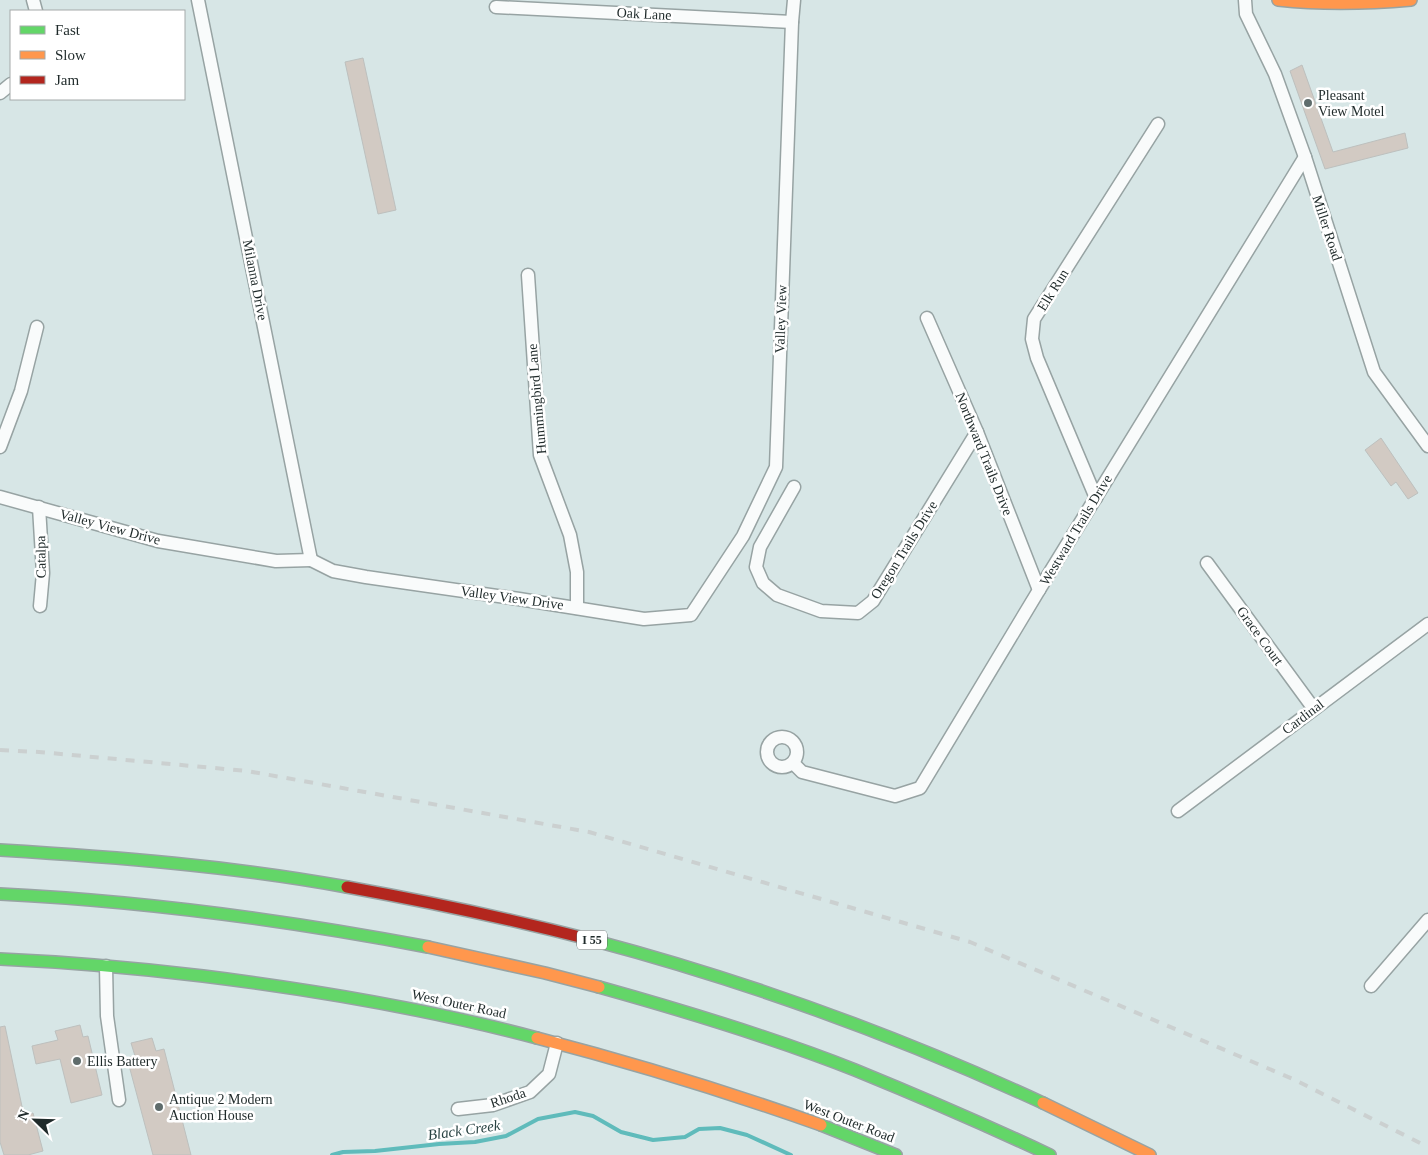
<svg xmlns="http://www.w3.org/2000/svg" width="1428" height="1155" font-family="'Times New Roman',serif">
  <rect width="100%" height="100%" fill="#d7e6e6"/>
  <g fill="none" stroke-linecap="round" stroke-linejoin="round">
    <polyline stroke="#5fbbbb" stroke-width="4" points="332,1155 343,1152 375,1151 439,1144 475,1142 506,1136 538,1119 575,1112 593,1116 621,1132 653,1140 685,1137 699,1129 720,1128 747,1135 791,1155"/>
  </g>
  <g fill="#d2cac3" stroke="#bdc0be">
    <polygon points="363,58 396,210 378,214 345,62"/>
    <polygon points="1302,65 1333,152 1405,133 1408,148 1325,169 1290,71"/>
    <polygon points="1381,438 1418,493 1408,499 1396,482 1391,486 1365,450"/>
    <polygon points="80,1025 83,1037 88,1036 102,1095 71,1103 60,1059 36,1064 32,1046 58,1040 55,1031"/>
    <polygon points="5,1026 24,1116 33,1113 43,1151 28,1155 4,1155 0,1142 0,1027"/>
    <polygon points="152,1038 156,1051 164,1049 191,1155 153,1155 127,1058 135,1056 131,1043"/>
  </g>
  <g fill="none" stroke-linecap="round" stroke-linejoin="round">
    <defs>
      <g id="street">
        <polyline points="33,0 36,11"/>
        <polyline points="198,0 311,560"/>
        <polyline points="1245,0 1246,14 1275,74 1305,157 1374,372 1428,446"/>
        <polyline points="496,7 792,22"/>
        <polyline points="0,93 11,84"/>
        <polyline points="528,275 540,455 570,535 577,572 577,608"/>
        <polyline points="927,318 977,432 1039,590"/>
        <polyline points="0,447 21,391 37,327"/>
        <polyline points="794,487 760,547 756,567 763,583 777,595 821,611 858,613 873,601 977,432"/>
        <polyline points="0,497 158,541 276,561 311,560"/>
        <polyline points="1096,498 1037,358 1032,339 1034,319 1158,124"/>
        <polyline points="39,507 43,573 40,606"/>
        <polyline points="311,560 333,571 366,577 519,599 644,619 691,615 743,536 776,467 792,22 794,0"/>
        <polyline points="1207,563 1314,709"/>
        <circle cx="782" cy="752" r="15"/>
        <polyline points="793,763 802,772 895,796 920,788 1039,590 1305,157"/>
        <polyline points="1178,811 1428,624"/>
        <polyline points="106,966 107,1016 119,1100"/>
        <polyline points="1371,986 1428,920"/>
        <polyline points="458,1109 493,1105 530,1092 549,1074 557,1043"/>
      </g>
      <g id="fast">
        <path d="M0,850C116,857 232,866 347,887"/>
        <path d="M0,894C144,901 286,920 428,947"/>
        <path d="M592,940C747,981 898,1036 1043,1103"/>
        <path d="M0,959C68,962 136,968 203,976C316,990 428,1009 537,1038"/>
        <path d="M599,987C685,1011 772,1037 855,1070C921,1097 986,1125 1050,1155"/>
        <polyline points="821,1125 896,1155"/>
      </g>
      <g id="slow">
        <path d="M1278,0C1323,5 1366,4 1411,0"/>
        <polyline points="428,947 545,973 599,987"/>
        <path d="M537,1038C633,1063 728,1092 821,1125"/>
        <polyline points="1043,1103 1150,1155"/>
      </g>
      <path id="jam" d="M347,887C430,902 511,919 592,940"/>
    </defs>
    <use href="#street" stroke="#97a3a3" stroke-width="15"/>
    <use href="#fast" stroke="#97a3a3" stroke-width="14"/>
    <use href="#slow" stroke="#97a3a3" stroke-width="14"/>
    <use href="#jam" stroke="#97a3a3" stroke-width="14"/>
    <use href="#street" stroke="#f9fbfb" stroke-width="12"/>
    <use href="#fast" stroke="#63d668" stroke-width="11"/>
    <use href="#slow" stroke="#ff974d" stroke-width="11"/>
    <use href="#jam" stroke="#b3261e" stroke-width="11"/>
    <polyline stroke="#cbd0d0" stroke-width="4" stroke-dasharray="9 9" stroke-linecap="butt" points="0,750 39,752 247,771 589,832 970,942 1293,1079 1428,1147"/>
  </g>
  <g fill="#5f6c6c" stroke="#fff" stroke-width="2">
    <circle cx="1308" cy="103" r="5"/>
    <circle cx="77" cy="1061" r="5"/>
    <circle cx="159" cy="1107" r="5"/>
  </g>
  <g text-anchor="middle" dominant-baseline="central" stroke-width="5" stroke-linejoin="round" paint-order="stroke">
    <rect fill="#fff" stroke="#626a6a" stroke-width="1" x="577" y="930.5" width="30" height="19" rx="4"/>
    <g font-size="12" font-weight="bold" fill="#1f2a2a">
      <text x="592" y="940">I 55</text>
    </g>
    <g font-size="14" fill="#1f2a2a" stroke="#fff">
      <text transform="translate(644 14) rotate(3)">Oak Lane</text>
      <text transform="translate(1327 228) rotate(72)">Miller Road</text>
      <text transform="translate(255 280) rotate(79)">Milanna Drive</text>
      <text transform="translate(1053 290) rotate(-58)">Elk Run</text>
      <text transform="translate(781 319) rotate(-88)">Valley View</text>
      <text transform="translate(537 399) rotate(-95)">Hummingbird Lane</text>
      <text transform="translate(984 454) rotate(68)">Northward Trails Drive</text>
      <text transform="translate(110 527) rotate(15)">Valley View Drive</text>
      <text transform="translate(1076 530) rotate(-59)">Westward Trails Drive</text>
      <text transform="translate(904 550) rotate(-58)">Oregon Trails Drive</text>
      <text transform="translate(41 557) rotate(-91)">Catalpa</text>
      <text transform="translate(512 598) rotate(8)">Valley View Drive</text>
      <text transform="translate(1260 636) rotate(54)">Grace Court</text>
      <text transform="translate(1303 717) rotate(-37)">Cardinal</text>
      <text transform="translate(459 1004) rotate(12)">West Outer Road</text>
      <text transform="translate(508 1098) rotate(-18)">Rhoda</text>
      <text transform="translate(849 1121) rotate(21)">West Outer Road</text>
    </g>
    <g font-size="14" fill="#1f2a2a" stroke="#fff" text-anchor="start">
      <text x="1318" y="95">Pleasant<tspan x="1318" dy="16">View Motel</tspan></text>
      <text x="87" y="1061">Ellis Battery</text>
      <text x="169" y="1099">Antique 2 Modern<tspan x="169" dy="16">Auction House</tspan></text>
    </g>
    <g font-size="15" font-style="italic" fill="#284242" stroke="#fff">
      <text transform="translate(464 1130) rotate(-8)">Black Creek</text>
    </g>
  </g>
  <rect x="10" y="10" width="175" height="90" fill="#ffffff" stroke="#a5aaaa"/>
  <rect x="20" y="26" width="25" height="8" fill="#63d668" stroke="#a5aaaa"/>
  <text x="55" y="35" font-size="15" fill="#1f2a2a">Fast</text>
  <rect x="20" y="51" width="25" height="8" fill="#ff974d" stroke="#a5aaaa"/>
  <text x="55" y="60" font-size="15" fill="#1f2a2a">Slow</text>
  <rect x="20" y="76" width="25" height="8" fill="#b3261e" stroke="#a5aaaa"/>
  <text x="55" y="85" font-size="15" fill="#1f2a2a">Jam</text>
  <g transform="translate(35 1120) rotate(293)" stroke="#ffffff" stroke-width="4" paint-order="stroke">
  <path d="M0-4L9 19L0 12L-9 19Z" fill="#1f2a2a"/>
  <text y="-8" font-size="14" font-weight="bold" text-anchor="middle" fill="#1f2a2a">N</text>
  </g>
</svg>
